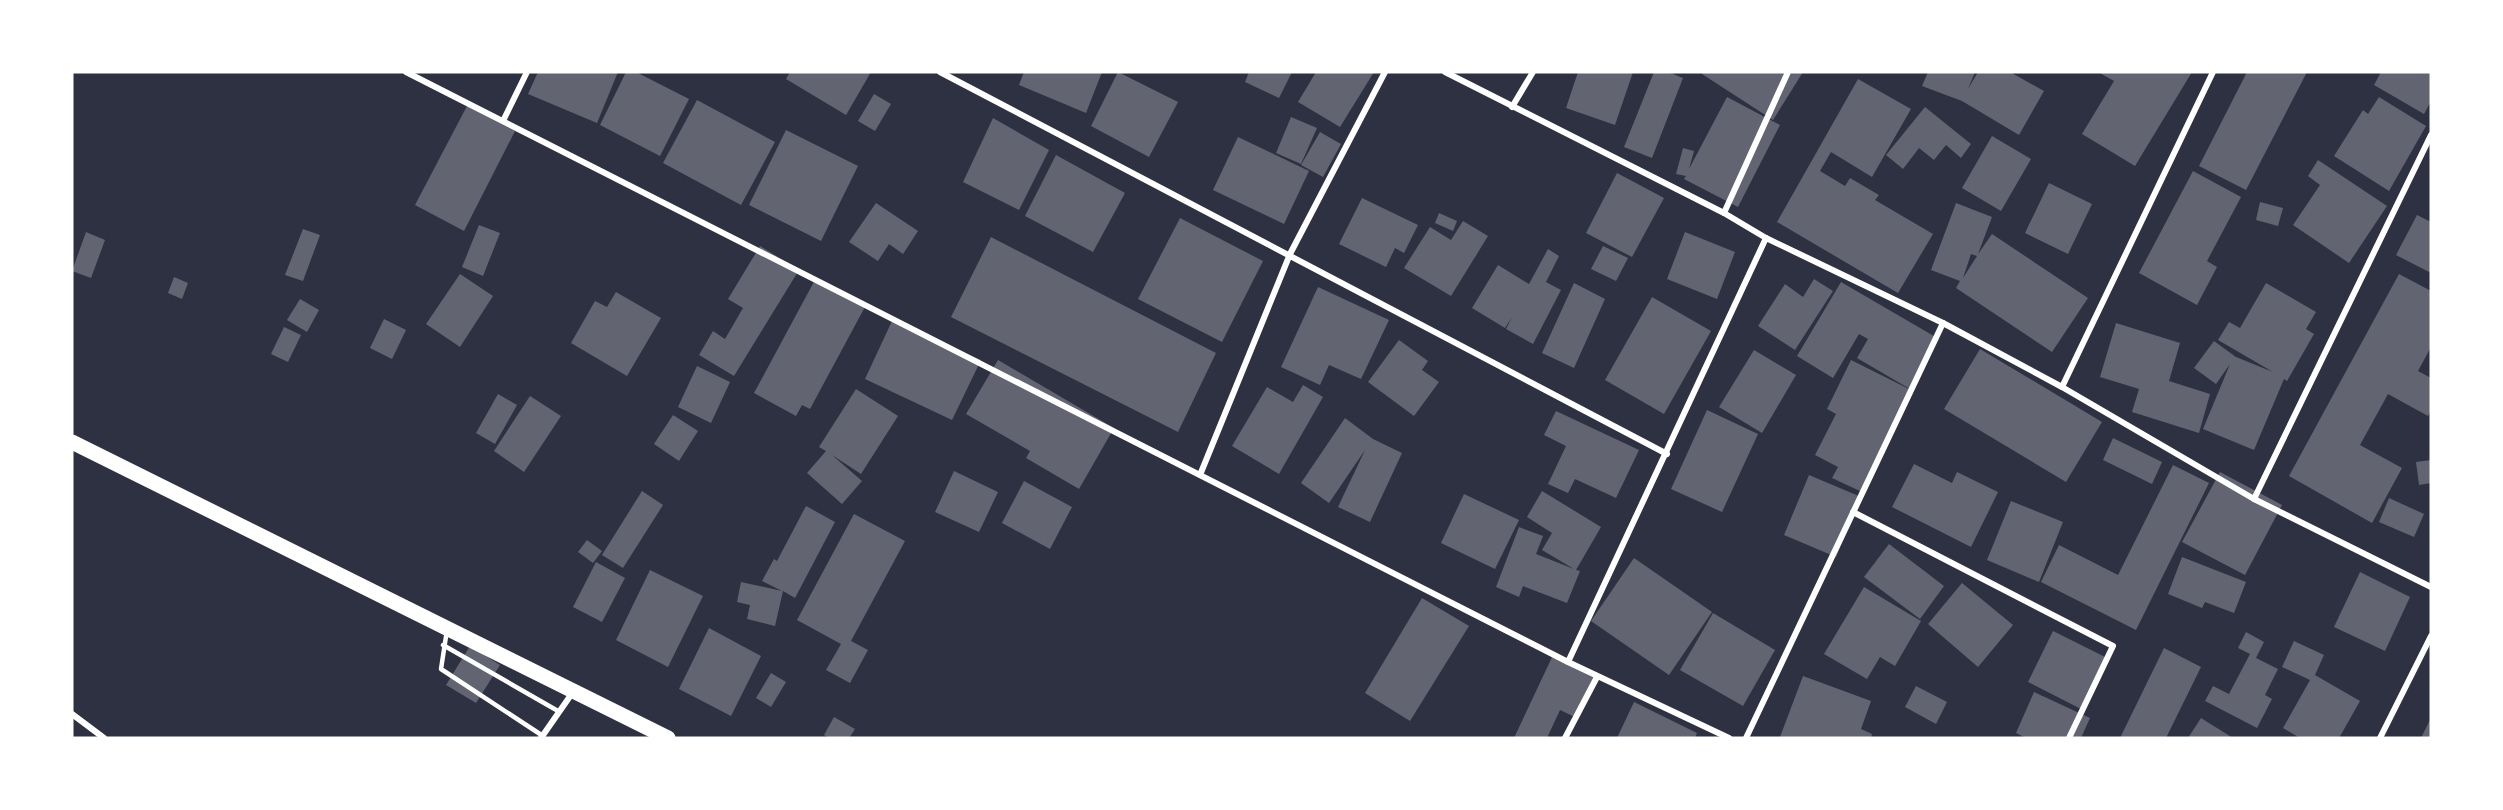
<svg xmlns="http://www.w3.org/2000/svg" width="2503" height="810" font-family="Overpass,sans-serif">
  <rect width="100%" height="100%" fill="#2d3142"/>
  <g fill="#626471" fill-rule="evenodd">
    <polygon points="538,72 618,72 597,123 528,94"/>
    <polygon points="626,72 636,72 689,99 660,156 600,125"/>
    <polygon points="790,72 871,72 846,115 786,79"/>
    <polygon points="1024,72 1102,72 1086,113 1019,85"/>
    <polygon points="1118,72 1178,102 1149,157 1091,126"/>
    <polygon points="1249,72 1292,72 1279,98 1245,82"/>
    <polygon points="1316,72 1374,72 1340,127 1298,102"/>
    <polygon points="1578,72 1633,72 1615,125 1566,108"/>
    <polygon points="1654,72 1668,72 1683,78 1652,158 1624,147"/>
    <polygon points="1703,72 1803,72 1773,120 1702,74"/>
    <polygon points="1928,72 1975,72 1968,89 1978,72 2010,72 2044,91 2019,135 1962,101 1922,86"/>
    <polygon points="2098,72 2192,72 2135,166 2082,134 2114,81"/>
    <polygon points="2247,72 2307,72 2246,190 2199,166"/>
    <polygon points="2381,72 2431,72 2431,101 2424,114 2374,85"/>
    <polygon points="1858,79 1911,109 1872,177 1831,152 1820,171 1845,186 1850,178 1879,195 1875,200 1933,234 1898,293 1777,222"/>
    <polygon points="874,94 891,104 875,131 858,121"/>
    <polygon points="1727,97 1780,125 1738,207 1684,179 1686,176 1676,174 1683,148 1694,151 1689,169"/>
    <polygon points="2379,97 2426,126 2389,191 2334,156 2363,110 2368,114"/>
    <polygon points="697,100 775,142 741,205 663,163"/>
    <polygon points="467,106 515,131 464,231 415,205"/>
    <polygon points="1925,107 1971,144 1961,158 1946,145 1934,160 1919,148 1903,169 1886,155"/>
    <polygon points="1291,117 1317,128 1301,164 1276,153"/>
    <polygon points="993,118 1049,150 1019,210 963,182"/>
    <polygon points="786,130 858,166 821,241 749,205"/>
    <polygon points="1320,132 1341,144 1323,177 1301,165"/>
    <polygon points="1992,136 2031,159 2001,211 1962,188"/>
    <polygon points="1238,137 1309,171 1284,224 1213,190"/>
    <polygon points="1056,155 1125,193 1093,252 1025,216"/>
    <polygon points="2318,160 2387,206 2349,263 2293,225 2320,185 2308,176"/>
    <polygon points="2193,171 2241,197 2207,261 2217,267 2197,305 2139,273"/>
    <polygon points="1617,173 1664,198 1632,257 1586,233"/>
    <polygon points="2049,183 2092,204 2068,254 2025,233"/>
    <polygon points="1362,198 1418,225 1404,253 1395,248 1386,267 1339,244"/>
    <polygon points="2260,202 2283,208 2278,226 2256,220"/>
    <polygon points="876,203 918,231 903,254 889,244 878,261 849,242"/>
    <path d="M1956,203L1992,217L1978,254L1992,234L2088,298L2052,352L1956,288L1960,281L1931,270ZM1971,254L1977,256L1963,278Z"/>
    <polygon points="1439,213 1457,221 1453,231 1435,223"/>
    <polygon points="2417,215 2431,222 2431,273 2396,255"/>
    <polygon points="1180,218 1263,261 1222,342 1138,299"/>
    <polygon points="1463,221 1488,236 1451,296 1404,268 1430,227 1451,240"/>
    <polygon points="479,225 500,233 483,276 462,267"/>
    <polygon points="303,229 320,235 303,281 285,275"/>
    <polygon points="86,232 105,240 91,278 72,271"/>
    <polygon points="1685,232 1735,252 1717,299 1667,279"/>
    <polygon points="991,237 1216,353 1178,432 951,317"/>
    <polygon points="760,246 799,270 734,376 699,355 713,331 725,339 743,308 728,299"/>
    <polygon points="1603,246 1628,258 1616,281 1591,269"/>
    <polygon points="1548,249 1559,256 1546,282 1561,290 1533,344 1506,329 1512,317 1505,328 1472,308 1498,265 1529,284"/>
    <polygon points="460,274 493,296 460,347 426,324"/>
    <polygon points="2399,274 2431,291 2431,347 2418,371 2431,378 2431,411 2428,416 2388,394 2360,445 2402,468 2372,523 2289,476"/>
    <polygon points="174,277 188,283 182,299 168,293"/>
    <polygon points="816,278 866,305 810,409 802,405 796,416 754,393"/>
    <polygon points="1814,279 1833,291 1795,350 1758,326 1785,284 1803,297"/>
    <polygon points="1841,282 1939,339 1910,389 1857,358 1868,339 1859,334 1833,378 1797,356"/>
    <polygon points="1574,283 1605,299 1574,368 1542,353"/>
    <polygon points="2266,283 2316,312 2306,329 2314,334 2287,381 2284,379 2254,450 2203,429 2230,364 2216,384 2194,368 2214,341 2236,357 2273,372 2218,340 2229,322 2240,328"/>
    <polygon points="1318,287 1389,320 1361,379 1329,365 1320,385 1281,367"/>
    <polygon points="616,292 661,318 627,376 571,343 595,301 607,307"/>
    <polygon points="1652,297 1711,331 1664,414 1605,380"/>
    <polygon points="300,299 319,310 307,332 287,320"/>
    <polygon points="384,319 406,330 392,359 370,348"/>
    <polygon points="892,321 981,360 952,420 865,379"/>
    <polygon points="2116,323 2180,343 2169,381 2210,394 2199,433 2132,412 2139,389 2100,377"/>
    <polygon points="284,327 301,335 288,362 271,354"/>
    <polygon points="1399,340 1428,361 1422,370 1439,382 1414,416 1368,382"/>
    <polygon points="1980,349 2102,422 2066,482 1944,409"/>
    <polygon points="1754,350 1796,375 1762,433 1719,407"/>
    <polygon points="998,360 1114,428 1079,489 1026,458 1030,451 966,414"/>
    <polygon points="1851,360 1913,391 1862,492 1832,478 1838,467 1815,455 1836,414 1827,409"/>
    <polygon points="697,366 730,382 711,423 678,407"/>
    <polygon points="1303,385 1323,397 1279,474 1232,446 1267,387 1293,402"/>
    <polygon points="856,389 898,416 861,474 832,455 862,481 842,504 807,473 826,451 819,447"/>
    <polygon points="498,394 517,405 495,444 476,433"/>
    <polygon points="530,396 561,416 524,472 494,451"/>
    <polygon points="1707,410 1758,434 1722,512 1671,489"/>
    <polygon points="1556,411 1639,450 1616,498 1575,479 1568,493 1548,484 1566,446 1544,435"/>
    <polygon points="673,415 698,431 679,461 654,444"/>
    <polygon points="1345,418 1373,439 1402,453 1370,522 1338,507 1365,450 1329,503 1301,483"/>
    <polygon points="2113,438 2162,462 2152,484 2103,460"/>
    <polygon points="2431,460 2431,483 2419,485 2416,462"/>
    <polygon points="1914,464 1952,483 1957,472 1998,492 1971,547 1892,507"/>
    <polygon points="2173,465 2209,483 2136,630 2041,582 2059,545 2118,575"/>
    <polygon points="954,471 998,492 979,532 935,512"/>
    <polygon points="2220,472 2282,505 2245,575 2182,542"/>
    <polygon points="1809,475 1861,497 1836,557 1784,535"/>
    <polygon points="1024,481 1072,507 1050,549 1002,523"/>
    <polygon points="642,491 663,505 623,568 602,555"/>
    <polygon points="1542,491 1601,527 1576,570 1580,571 1567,603 1523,586 1519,597 1496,587 1519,527 1543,536 1536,554 1574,569 1542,550 1552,533 1527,517"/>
    <polygon points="1464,494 1519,520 1495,569 1441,543"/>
    <polygon points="2389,498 2424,514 2414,537 2379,522"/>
    <polygon points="2011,501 2063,522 2039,582 1987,560"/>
    <polygon points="806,506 835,522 795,598 783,591 775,626 747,619 750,605 737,602 741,582 782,591 762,581 774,559 777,561"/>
    <polygon points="854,514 905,541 851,641 868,650 850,683 826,670 841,644 797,620"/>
    <polygon points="587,540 602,551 593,563 578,552"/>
    <polygon points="1889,544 1944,586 1920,619 1864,577"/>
    <polygon points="2182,557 2246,582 2234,613 2205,602 2202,608 2168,594"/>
    <polygon points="1634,558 1712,612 1669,675 1591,621"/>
    <polygon points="596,562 625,578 602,622 573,607"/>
    <polygon points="650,570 703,596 668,667 616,640"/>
    <polygon points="2360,572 2410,597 2385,651 2334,627"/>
    <polygon points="1962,583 2013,625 1978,667 1928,624"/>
    <polygon points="1864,587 1921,621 1895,666 1880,657 1867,679 1824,654"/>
    <polygon points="1422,598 1469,626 1410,721 1365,693"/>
    <polygon points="1713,613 1775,650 1743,706 1680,670"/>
    <polygon points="709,628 761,656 731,716 679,689"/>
    <polygon points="2053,631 2107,658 2081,709 2028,682"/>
    <polygon points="2246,632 2264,642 2256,658 2278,669 2265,695 2272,699 2257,728 2205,701 2213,686 2229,694 2250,654 2238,648"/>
    <polygon points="2294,641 2324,655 2315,675 2360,701 2339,738 2300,738 2283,728 2310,680 2282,667"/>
    <polygon points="470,646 500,665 476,703 446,685"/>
    <polygon points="2164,648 2201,667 2166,738 2120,738"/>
    <polygon points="1553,655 1597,676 1577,718 1560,710 1547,738 1514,738"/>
    <polygon points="771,673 786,682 771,707 756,698"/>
    <polygon points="1803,676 1871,701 1861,729 1872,734 1871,738 1780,737"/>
    <polygon points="1916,686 1947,702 1936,724 1905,707"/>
    <polygon points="2034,692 2090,718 2081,738 2026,738 2016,733"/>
    <polygon points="1634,702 1697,733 1695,738 1617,738"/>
    <polygon points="834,717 855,729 849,738 829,738 824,735"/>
    <polygon points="2201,718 2233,738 2188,738"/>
    <polygon points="2431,718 2431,738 2421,738"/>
  </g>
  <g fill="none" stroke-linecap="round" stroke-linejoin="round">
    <g stroke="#fff" stroke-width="4.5">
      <polyline points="447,630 441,669 543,736"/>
      <polyline points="443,645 558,711"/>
    </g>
    <g stroke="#fff" stroke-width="6">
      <polyline points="406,72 1568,662 1729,738"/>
      <polyline points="940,72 1667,454"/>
      <polyline points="1445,72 1724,213 1766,238 1943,323 2062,387 2254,499 2431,587"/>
      <polyline points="1512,107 1533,72"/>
      <polyline points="503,121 527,72"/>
      <polyline points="1724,213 1788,72"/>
      <polyline points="2062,387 2213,72"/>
      <polyline points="1200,475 1290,254 1385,72"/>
      <polyline points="2254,499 2431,135"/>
      <polyline points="1853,512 2113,646 2069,738"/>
      <polyline points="1568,662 1766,238"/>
      <polyline points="72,714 104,738"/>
      <polyline points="541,738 573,692"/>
      <polyline points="1565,738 1597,677"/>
      <polyline points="1746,738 1943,323"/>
      <polyline points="2380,738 2431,636"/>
    </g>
    <polyline stroke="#fff" stroke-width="15" points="72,442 668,738"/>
  </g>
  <rect width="2503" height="810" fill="none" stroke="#ffffff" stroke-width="147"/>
</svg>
